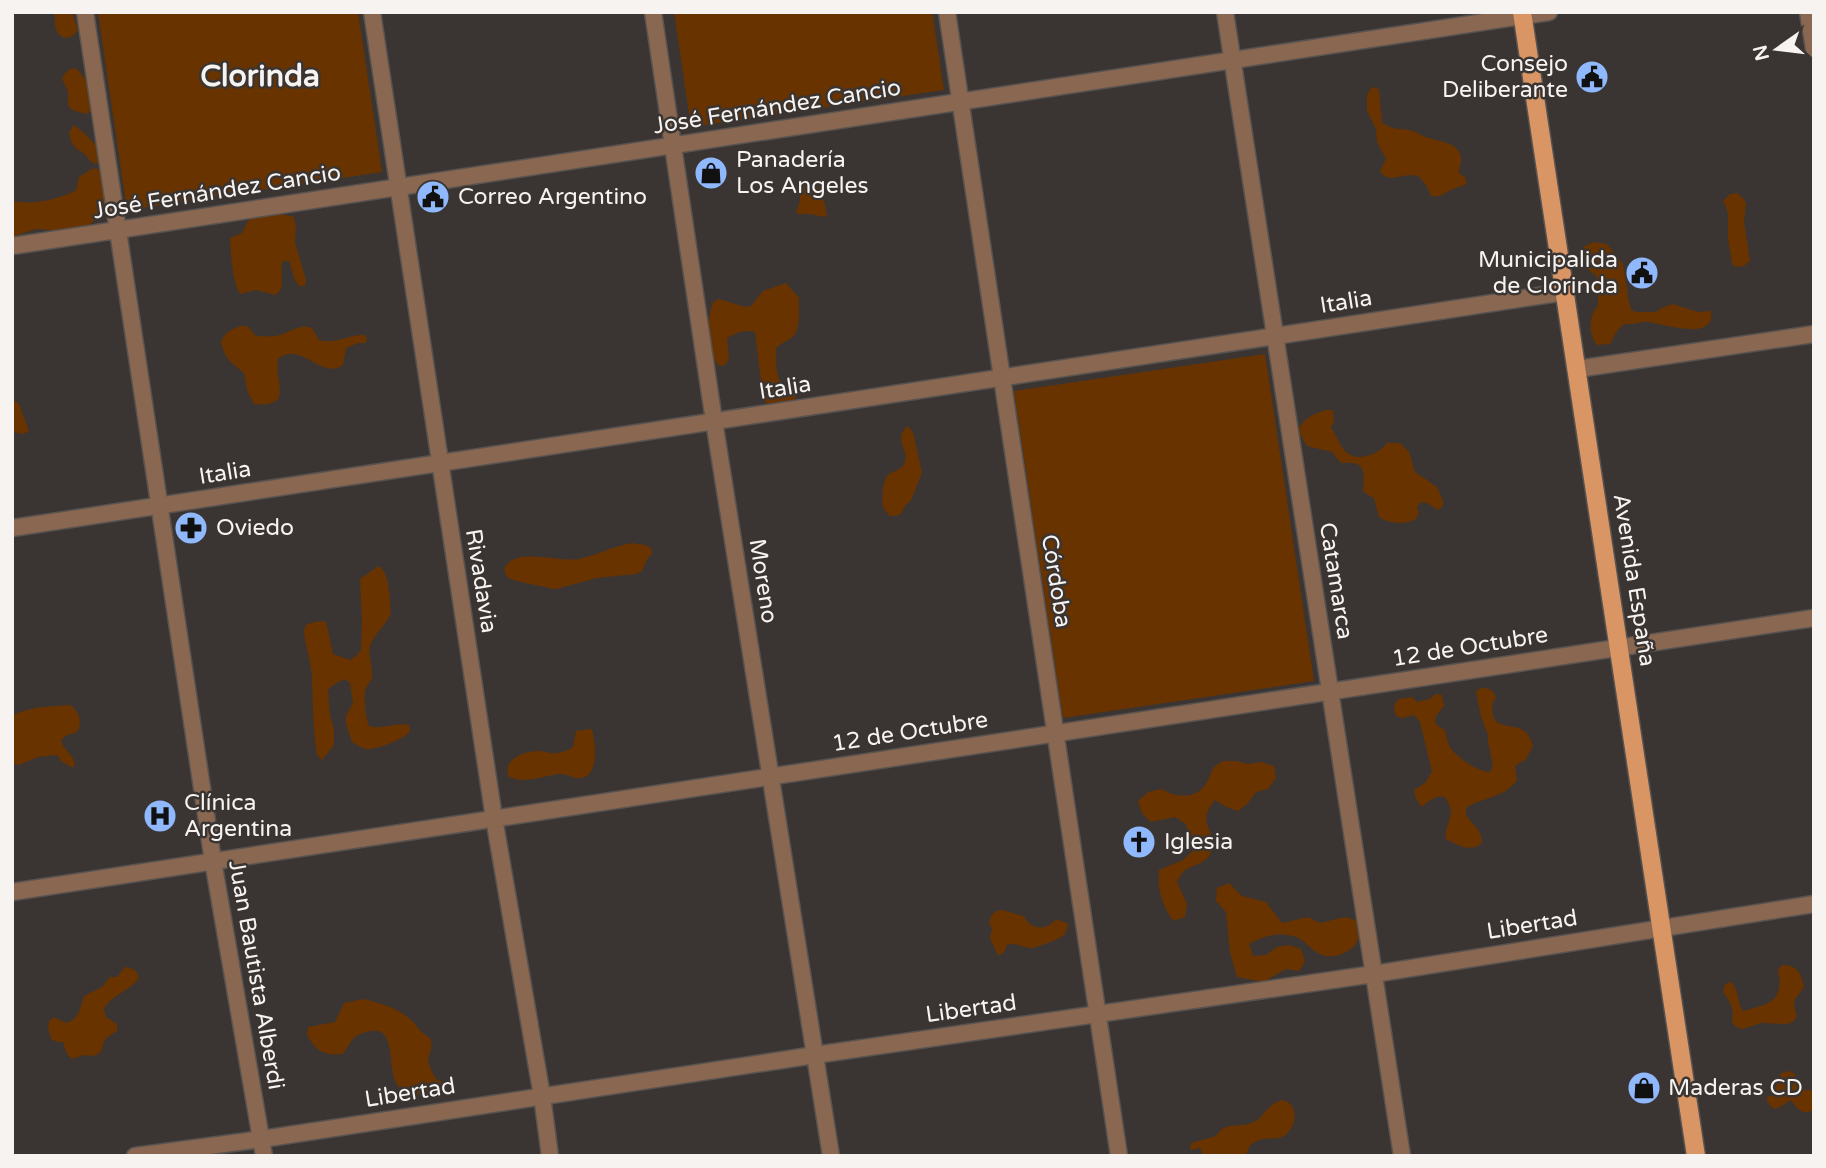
<svg xmlns="http://www.w3.org/2000/svg" width="1826" height="1168" font-family="'Varela Round',sans-serif">
  <rect width="100%" height="100%" fill="#3a3532"/>
  <g fill="#693300">
    <path d="M54,12H72L78,30C72,40 60,41 56,29C54,24 55,17 54,12Z"/>
    <polygon points="98,12 358,12 382,172 127,210"/>
    <polygon points="674,12 932,12 944,90 691,127"/>
    <path d="M75,68C89,78 91,94 93,110L86,114L72,110L68,105V91L62,79C65,72 67,70 75,68Z"/>
    <path d="M1372,87L1379,89L1382,122C1394,132 1400,127 1413,131C1419,133 1423,137 1429,138C1440,142 1458,142 1461,157C1462,162 1459,167 1459,173L1465,177L1467,184C1461,187 1457,187 1451,190C1443,193 1442,198 1431,196C1429,191 1426,184 1422,180C1410,166 1390,188 1380,171L1386,159L1377,142L1376,129L1367,111V95Z"/>
    <path d="M74,125C86,134 95,143 103,155L102,161L96,164L90,161C84,148 72,154 69,132Z"/>
    <path d="M96,168L102,172L107,210L87,227L61,231L36,229L12,237V201C31,205 59,200 76,190L79,177L90,170Z"/>
    <path d="M810,182L816,184L823,195L827,216C820,218 816,214 809,214C803,214 801,215 796,213L800,201L799,188L804,184Z"/>
    <path d="M1737,193L1742,197L1746,203L1744,222L1750,261L1744,266L1736,267L1732,264C1731,254 1728,244 1728,235C1728,223 1730,211 1723,201L1730,194Z"/>
    <path d="M281,214L294,217L296,229L295,242L306,280L305,286H299L295,280L289,261H283C278,273 288,287 275,295L256,290L240,294C232,281 231,253 230,238L242,233L248,221L253,217Z"/>
    <path d="M1594,242L1607,244L1623,264L1628,297L1631,310L1637,312H1656L1661,308L1673,304L1698,312L1711,311C1717,342 1663,324 1648,322C1642,321 1638,324 1632,324C1626,325 1627,322 1622,326C1617,329 1613,339 1610,344L1597,345C1589,335 1589,322 1594,311C1597,307 1599,306 1598,300C1598,291 1594,287 1597,277C1590,270 1583,267 1577,258L1583,247Z"/>
    <path d="M786,283L799,298C798,310 802,331 791,338C786,342 781,343 776,348C777,373 773,382 797,393C794,408 779,406 766,403L763,397L755,332C744,329 736,333 727,338L729,359L725,365L719,366C705,348 706,322 713,302L719,299L745,307L751,306L763,291Z"/>
    <path d="M240,326H247L256,336C262,336 268,337 274,336C288,335 297,323 312,328L319,340C335,345 349,334 365,335L367,339L365,343H358L346,348L343,365C321,381 301,340 278,359C274,384 295,407 254,404L248,393L244,373C230,361 226,361 221,342C225,332 231,330 240,326Z"/>
    <polygon points="1265,354 1314,681 1063,718 1014,391"/>
    <polygon points="12,399 19,404 29,431 23,434 17,433 12,430"/>
    <path d="M1326,410H1333L1334,421L1331,427C1336,435 1340,446 1346,452C1357,463 1380,454 1387,443H1400L1409,452L1415,472L1437,487L1443,500V506L1438,510L1427,503L1421,502L1417,507L1419,513L1416,519C1405,525 1390,524 1379,517L1374,498L1368,495L1363,491C1364,469 1366,461 1341,463L1332,452L1307,446L1300,434L1299,428C1304,418 1315,413 1326,410Z"/>
    <path d="M907,426L913,432L922,473L911,500L904,507L902,513L896,516H890C887,512 885,511 883,507C881,501 883,479 888,475C894,470 902,471 905,462C909,448 893,441 907,426Z"/>
    <path d="M632,543L645,545L651,548L652,554L647,559L642,571L636,574L597,578L556,589C553,589 514,581 511,579C506,577 506,575 504,570C512,545 560,563 579,559C597,555 614,546 632,543Z"/>
    <path d="M379,566C391,576 389,598 391,613C386,626 374,633 370,646C368,655 372,664 372,673C373,680 369,682 366,688C363,694 366,720 369,726C383,730 396,722 409,725L410,731C404,739 379,749 368,749C362,749 357,745 352,742L346,723V716L353,703L350,683L344,679L333,685L328,690L330,716L334,729V745L322,760L317,755C313,730 313,705 312,679C312,663 305,647 304,630L307,624L320,621L326,622L333,654L350,660L356,656L361,650L362,621L360,579Z"/>
    <path d="M1481,688C1490,688 1493,690 1496,698L1492,704L1493,717L1498,723C1516,730 1526,723 1533,746L1526,759L1515,766L1517,780C1505,798 1483,797 1466,808V815C1473,826 1482,829 1482,843C1470,853 1458,845 1446,839C1443,822 1459,818 1445,797C1434,795 1430,801 1422,807C1417,801 1415,798 1414,790L1425,783L1432,772L1420,722L1414,715L1402,718L1396,716L1394,710L1395,703L1399,699L1412,697L1417,702L1430,699L1435,694L1442,695L1444,706L1436,716L1435,722L1438,726L1445,730C1446,735 1447,742 1450,747C1456,757 1478,772 1490,772L1493,766L1488,741V735L1481,717L1476,691Z"/>
    <path d="M70,705C79,711 83,722 77,732L65,736L61,741C64,750 72,754 75,763L73,768L61,761L57,755L38,757L19,765L12,763V716C26,707 53,706 70,705Z"/>
    <path d="M592,729C595,742 600,776 581,778C573,779 567,773 559,774C541,776 528,784 509,777C501,760 524,751 538,751C544,751 550,754 556,753C562,753 568,750 573,747L576,731Z"/>
    <path d="M1223,761H1236L1248,764L1261,762L1274,766L1276,778L1268,789L1256,792L1248,803L1238,811L1226,807L1215,800C1193,826 1221,832 1211,853C1205,865 1192,864 1183,872C1180,875 1179,879 1177,882L1187,904L1185,917L1173,921C1162,905 1157,889 1159,870L1183,860L1193,851L1186,824L1175,817L1151,822L1142,813L1138,801L1148,792L1162,789C1176,798 1197,800 1207,782C1214,770 1208,770 1223,761Z"/>
    <path d="M1229,883L1242,896L1266,902L1282,923L1308,917L1320,923L1345,917L1358,921C1358,925 1360,928 1360,932C1359,951 1333,962 1318,953C1310,949 1305,940 1296,937C1279,932 1264,935 1249,944L1253,956L1266,955L1277,947L1289,945L1301,949L1305,961L1299,971L1286,969L1263,982L1237,977L1230,952L1226,912L1216,901L1217,888Z"/>
    <path d="M1000,910C1008,910 1015,915 1024,916C1030,930 1046,931 1055,920L1062,921L1068,924C1067,929 1067,931 1064,935C1060,939 1036,948 1031,948C1021,947 1016,942 1007,945L1004,952L998,956L990,938L992,929L989,923C991,915 993,912 1000,910Z"/>
    <path d="M1782,965C1798,965 1801,974 1804,987C1795,1001 1791,998 1797,1016L1794,1021L1788,1024L1761,1023L1742,1029L1736,1027L1732,1022C1735,1010 1730,1001 1723,992L1725,984L1731,982C1740,991 1736,1001 1743,1011C1770,1004 1784,1002 1778,970Z"/>
    <path d="M125,967C133,968 137,970 139,978C130,991 111,995 104,1009L106,1017L117,1024V1031L106,1038L103,1044L102,1050L97,1055L91,1056L84,1055L72,1059L67,1054L63,1042H57L51,1039L48,1027L49,1021L54,1017L66,1023C79,1020 80,1008 84,996L102,987L110,977H117Z"/>
    <path d="M364,999C380,1003 398,1008 410,1019C418,1026 419,1032 430,1038C433,1048 431,1048 429,1056C427,1064 433,1074 437,1080L443,1082L446,1087L445,1093C433,1096 407,1097 398,1086C386,1071 398,1025 370,1031C365,1032 359,1034 355,1037C349,1042 348,1049 342,1054C324,1056 315,1051 307,1034L308,1027L335,1022L344,1003Z"/>
    <path d="M1790,1071L1796,1075C1795,1081 1795,1085 1800,1090H1810L1814,1092V1109C1803,1117 1797,1108 1791,1100L1780,1107L1774,1109L1767,1102V1097L1772,1095L1781,1073Z"/>
    <path d="M1282,1100C1300,1103 1297,1127 1284,1136C1275,1141 1265,1136 1255,1142C1249,1145 1248,1149 1246,1156H1203L1200,1148L1190,1150L1191,1143L1216,1136C1225,1121 1238,1128 1251,1123C1264,1119 1266,1104 1282,1100Z"/>
  </g>
  <g fill="none" stroke-linecap="round" stroke-linejoin="round">
    <defs>
      <g id="minor">
        <polyline points="85,12 213,861 264,1156"/>
        <polyline points="372,12 494,818 542,1096 550,1156"/>
        <polyline points="653,12 714,421 831,1156"/>
        <polyline points="947,12 1119,1156"/>
        <polyline points="1225,12 1402,1156"/>
        <polyline points="1808,12 1814,49"/>
        <polyline points="12,246 1549,12"/>
        <polyline points="1577,369 1814,334"/>
        <polyline points="12,528 1565,292"/>
        <polyline points="12,892 1814,618"/>
        <polyline points="135,1156 262,1139 815,1055 1374,974 1814,904"/>
      </g>
      <polyline id="major" points="1522,12 1696,1156"/>
    </defs>
    <use href="#minor" stroke="#585350" stroke-width="19"/>
    <use href="#major" stroke="#585350" stroke-width="21"/>
    <use href="#minor" stroke="#896750" stroke-width="16"/>
    <use href="#major" stroke="#da9564" stroke-width="18"/>
  </g>
  <defs>
    <symbol id="civic-disc" viewBox="-11 -11 22 22"><circle r="9.5" fill="#90b8fd" stroke="#3a3532"/><path d="M-.6-6.5H3V-4.5H.6V-3L4-1V1h2V6H-6V1h2V-1L-.6-3ZM-1.2 2.5V6h2.4V2.5Z" fill="#111"/></symbol>
    <symbol id="shop-disc" viewBox="-11 -11 22 22"><circle r="9.5" fill="#90b8fd" stroke="#3a3532"/><path d="M-5-2.5h2.3a2.7 3.5 0 0 1 5.4 0H5L5.5 6h-11ZM-1.5-2.5h3a1.5 2.3 0 0 0-3 0Z" fill="#111"/></symbol>
    <symbol id="pharmacy-disc" viewBox="-11 -11 22 22"><circle r="9.5" fill="#90b8fd" stroke="#3a3532"/><path d="M-2-6h4v4h4v4h-4v4h-4v-4h-4v-4h4Z" fill="#111"/></symbol>
    <symbol id="hospital-disc" viewBox="-11 -11 22 22"><circle r="9.5" fill="#90b8fd" stroke="#3a3532"/><path d="M-5-5h3v3.5h4V-5h3V5h-3V1.5h-4V5h-3Z" fill="#111"/></symbol>
    <symbol id="church-disc" viewBox="-11 -11 22 22"><circle r="9.5" fill="#90b8fd" stroke="#3a3532"/><path d="M-1.2-6h2.4v3.5h3.3v2.4h-3.3V6h-2.4V-.1h-3.3v-2.4h3.3Z" fill="#111"/></symbol>
  </defs>
  <g fill-rule="evenodd">
    <use href="#civic-disc" x="1573" y="58" width="38" height="38"/>
    <use href="#shop-disc" x="692" y="154" width="38" height="38"/>
    <use href="#civic-disc" x="414" y="178" width="38" height="38"/>
    <use href="#civic-disc" x="1623" y="254" width="38" height="38"/>
    <use href="#pharmacy-disc" x="172" y="509" width="38" height="38"/>
    <use href="#hospital-disc" x="141" y="797" width="38" height="38"/>
    <use href="#church-disc" x="1120" y="823" width="38" height="38"/>
    <use href="#shop-disc" x="1625" y="1069" width="38" height="38"/>
  </g>
  <g text-anchor="middle" dominant-baseline="central" stroke-width="5" stroke-linejoin="round" paint-order="stroke">
    <g font-size="23" fill="#f6f3f0" stroke="#3a3532" text-anchor="start">
      <text x="1568" y="64" text-anchor="end">Consejo<tspan x="1568" dy="26">Deliberante</tspan></text>
      <text x="736" y="160">Panadería<tspan x="736" dy="26">Los Angeles</tspan></text>
      <text x="458" y="197">Correo Argentino</text>
      <text x="1618" y="260" text-anchor="end">Municipalida<tspan x="1618" dy="26">de Clorinda</tspan></text>
      <text x="216" y="528">Oviedo</text>
      <text x="184" y="803">Clínica<tspan x="184" dy="26">Argentina</tspan></text>
      <text x="1164" y="842">Iglesia</text>
      <text x="1668" y="1088">Maderas CD</text>
    </g>
    <g font-size="23" fill="#f6f3f0" stroke="#3a3532">
      <text transform="translate(777 107) rotate(-9)">José Fernández Cancio</text>
      <text transform="translate(217 192) rotate(-9)">José Fernández Cancio</text>
      <text transform="translate(1346 302) rotate(-9)">Italia</text>
      <text transform="translate(785 388) rotate(-9)">Italia</text>
      <text transform="translate(225 473) rotate(-9)">Italia</text>
      <text transform="translate(1634 580) rotate(81)">Avenida España</text>
      <text transform="translate(481 581) rotate(81)">Rivadavia</text>
      <text transform="translate(763 581) rotate(81)">Moreno</text>
      <text transform="translate(1056 581) rotate(81)">Córdoba</text>
      <text transform="translate(1336 581) rotate(81)">Catamarca</text>
      <text transform="translate(1470 647) rotate(-9)">12 de Octubre</text>
      <text transform="translate(910 732) rotate(-9)">12 de Octubre</text>
      <text transform="translate(1532 925) rotate(-9)">Libertad</text>
      <text transform="translate(256 975) rotate(80)">Juan Bautista Alberdi</text>
      <text transform="translate(971 1009) rotate(-8)">Libertad</text>
      <text transform="translate(410 1093) rotate(-9)">Libertad</text>
    </g>
    <g font-size="30" font-weight="bold" fill="#f6f3f0" stroke="#3a3532">
      <text x="260" y="76">Clorinda</text>
    </g>
  </g>
  <rect width="1826" height="1168" fill="none" stroke="#f6f3f0" stroke-width="28"/>
  <g transform="translate(1777 49) rotate(256)" stroke="#3a3532" stroke-width="5" paint-order="stroke">
  <path d="M0-5L12 26L0 18L-12 26Z" fill="#f6f3f0"/>
  <text y="-10" font-size="19" font-weight="bold" text-anchor="middle" fill="#f6f3f0">N</text>
  </g>
</svg>
